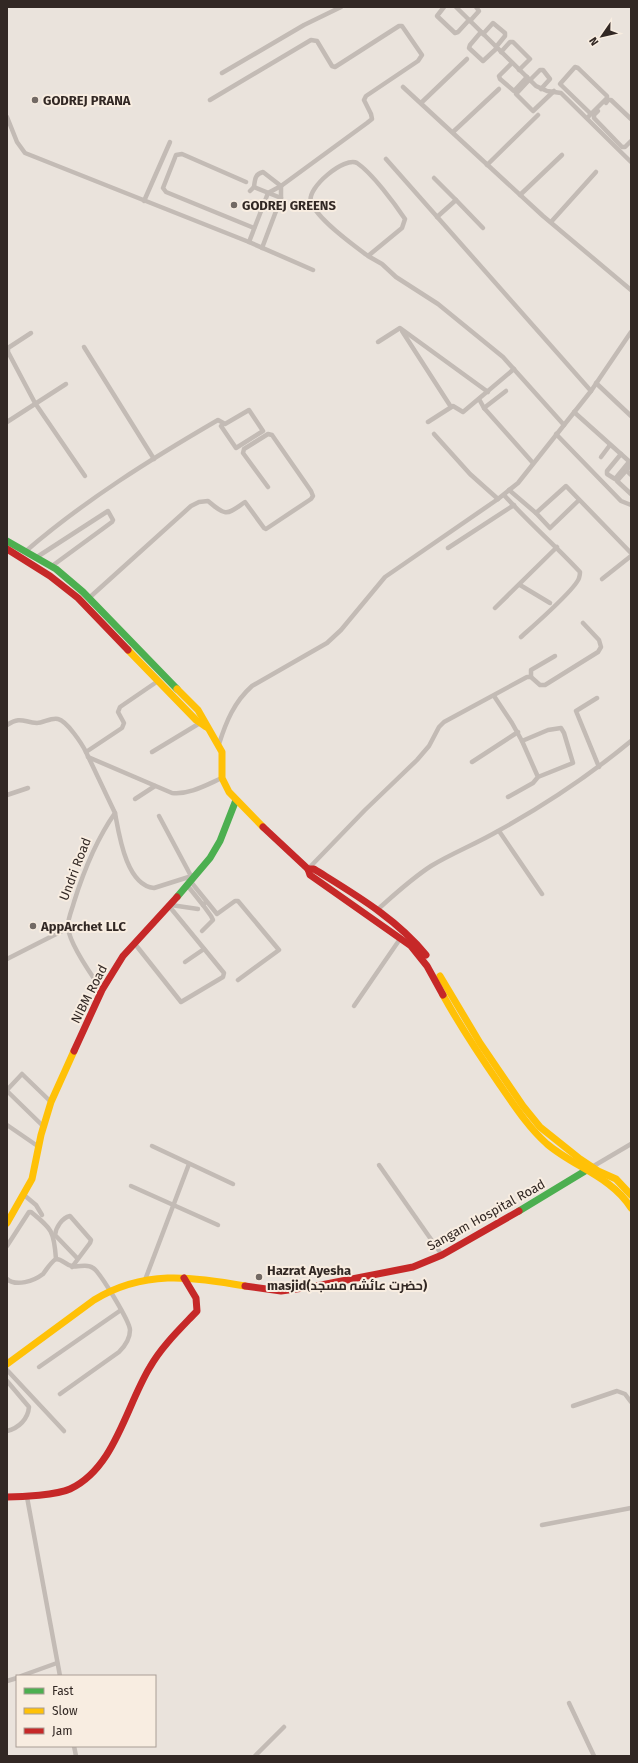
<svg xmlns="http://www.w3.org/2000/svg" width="638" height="1763" font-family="'Fira Sans',Cairo,sans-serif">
  <rect width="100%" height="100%" fill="#eae3dc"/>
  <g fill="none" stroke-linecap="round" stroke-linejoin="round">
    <g stroke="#c3bbb5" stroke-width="4.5">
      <polyline points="444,7 437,16 455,33 458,32 469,20"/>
      <polyline points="456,7 536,86 547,91 561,93 631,162"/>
      <polyline points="470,21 479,11 476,7"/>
      <polyline points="481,32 470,45 469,48 483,61 497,48"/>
      <polyline points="483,34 493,23 505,33 505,36 496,47"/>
      <polyline points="501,52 510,42 513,42 530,59 519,70"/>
      <polyline points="512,63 499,76 500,79 514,91 527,77"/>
      <polyline points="222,73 304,25 341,7"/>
      <polyline points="529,80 516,94 533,111 554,91"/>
      <polyline points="530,80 540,70 543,70 550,79 541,89"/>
      <polyline points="403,87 543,216 631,290"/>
      <polyline points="210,100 311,40 317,41 332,66 335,67 399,26 402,26 422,55 418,61 366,96 364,100 371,114 372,119 367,123 281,186 268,193 249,242"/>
      <polyline points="421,103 467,59"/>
      <polyline points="606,103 608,100 611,100 631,119"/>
      <polyline points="598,111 594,115 594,118 622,147 625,147 631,141"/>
      <polyline points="7,117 17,142 25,153 249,242 313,270"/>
      <polyline points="587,118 607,98 607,96 578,68 575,67 560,84 591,114"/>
      <polyline points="453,132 499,89"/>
      <polyline points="386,159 591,391"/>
      <polyline points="487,165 538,115"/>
      <polyline points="434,178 456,200 437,217"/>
      <polyline points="246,182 182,154 176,155 163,188 166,192 254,228"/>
      <path d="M254,187C255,179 255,174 263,172L281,186"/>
      <polyline points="250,191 254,187 281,198"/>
      <polyline points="520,195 562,155"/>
      <polyline points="456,200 483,228"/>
      <polyline points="144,201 170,142"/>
      <polyline points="551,222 596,172"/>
      <polyline points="262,248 281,198 281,186"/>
      <path d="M368,256C353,245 317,219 311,202C306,188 345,156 357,163C372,173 395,204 405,219L402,228L368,256L382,264L396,277L438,304L503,357L564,425"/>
      <polyline points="402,331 451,407"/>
      <polyline points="31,333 8,348 8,352 35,403 85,476"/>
      <polyline points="378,342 400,328 488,392"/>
      <polyline points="84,347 154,459"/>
      <polyline points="596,383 631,416"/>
      <polyline points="479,399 484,408 533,463"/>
      <polyline points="484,408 506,391"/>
      <polyline points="574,412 631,463"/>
      <polyline points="7,422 66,384"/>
      <polyline points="428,422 453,406 463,412 514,369"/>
      <polyline points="434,434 470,474 498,499"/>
      <polyline points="556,434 621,501 631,505"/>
      <polyline points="621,454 607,471 607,474 615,479 629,462"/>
      <polyline points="601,457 610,445"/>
      <polyline points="631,465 617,481 631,494"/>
      <polyline points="626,470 631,475"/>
      <polyline points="509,490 536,513 566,486 631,553"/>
      <path d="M504,495C528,522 555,545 580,572C580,574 580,575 579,578C576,589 532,627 521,637"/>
      <polyline points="536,513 550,528 579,500"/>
      <polyline points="448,548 514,505"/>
      <path d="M26,551C85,500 151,459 218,420L225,424L249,410L263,431L236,448L221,426L223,424"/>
      <polyline points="37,557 108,511 113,520 112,522 52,566"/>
      <polyline points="602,579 631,556"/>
      <polyline points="520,585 550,603"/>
      <path d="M89,598L191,506L199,502L208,501C227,517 226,515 245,502L264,528L266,529L311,499L313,496L311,491L272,435L268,434L244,449L243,453L268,487"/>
      <polyline points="495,608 557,547"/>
      <polyline points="531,677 531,670 555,656"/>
      <polyline points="494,696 512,723 522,741"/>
      <polyline points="597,698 576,711 599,767"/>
      <path d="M7,725C21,716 23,722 37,723C43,723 52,717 58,719C67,721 82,744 86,752L122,728L124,723L118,712L120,707L158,681"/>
      <path d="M219,744C226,722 234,702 252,686L327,643L341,630L385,577L498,499L518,483L591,391L631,332"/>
      <path d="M86,752L115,813C96,840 84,870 74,902C72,910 67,920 68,928C70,945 92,976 102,990"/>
      <polyline points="152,752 200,723"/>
      <path d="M88,757L172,793C189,795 206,785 222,778"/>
      <polyline points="472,762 518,732"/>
      <polyline points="7,795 28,788"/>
      <polyline points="508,797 533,783 538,777 522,741 548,730 561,728 564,733 573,763 538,777"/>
      <polyline points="135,799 155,786"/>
      <path d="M115,813C119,834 126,885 154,888L195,875"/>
      <polyline points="159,816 191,876"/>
      <polyline points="499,831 542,894"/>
      <polyline points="309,868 365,810 417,760 429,746 439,727 444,722 527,677 531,677 540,685 545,685 598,652 601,647 599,640 583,623"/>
      <polyline points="191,882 217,914 235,901 238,901 279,950 238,980"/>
      <polyline points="187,885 203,905 205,903"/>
      <polyline points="171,905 198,909"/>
      <path d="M377,910C394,895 411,879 431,866C452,853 476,844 498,831C545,805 590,775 631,741"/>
      <polyline points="202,931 213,920 211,916 203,905"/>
      <polyline points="135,944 181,1002 223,977 224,973 169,906"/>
      <polyline points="7,959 68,928"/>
      <polyline points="185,962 204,949"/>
      <polyline points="354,1006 400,939"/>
      <polyline points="7,1090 22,1074 51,1102"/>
      <polyline points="7,1091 43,1126"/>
      <polyline points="7,1125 39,1147"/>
      <polyline points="152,1146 233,1184"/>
      <polyline points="379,1165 442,1255"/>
      <polyline points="592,1167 631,1144"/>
      <polyline points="131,1186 218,1225"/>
      <polyline points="24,1195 36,1205 42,1215"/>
      <path d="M7,1246L29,1212H31C52,1229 54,1231 56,1259"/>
      <path d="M72,1267L90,1243L91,1240L70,1216C62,1218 56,1227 55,1235L78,1259"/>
      <path d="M7,1279C16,1287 34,1281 43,1274C47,1269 50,1263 56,1259C63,1259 65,1265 72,1266C78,1268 87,1263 93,1268C100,1272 130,1322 130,1330C130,1339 125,1346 119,1352L60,1394"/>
      <polyline points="145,1280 189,1164"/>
      <polyline points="39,1367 121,1310"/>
      <polyline points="7,1370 64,1431"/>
      <path d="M7,1381L29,1407C28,1419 19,1428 7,1431"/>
      <polyline points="573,1406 617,1391 625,1394 631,1402"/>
      <polyline points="27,1497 60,1676"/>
      <polyline points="542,1525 631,1508"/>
      <polyline points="21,1676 57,1663"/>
      <polyline points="7,1681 17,1678"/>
      <polyline points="569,1703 594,1756"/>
      <polyline points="74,1746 76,1756"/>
      <polyline points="255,1756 284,1727"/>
    </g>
    <g stroke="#4caf50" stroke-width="7">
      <polyline points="7,541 56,569 83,592 177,689"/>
      <polyline points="177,897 210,858 220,841 236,800"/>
      <polyline points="519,1211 590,1168"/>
    </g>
    <g stroke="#ffc107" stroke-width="7">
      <polyline points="128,650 196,720 206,727"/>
      <polyline points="177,689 198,710 222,752 222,778 229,792 263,827"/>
      <polyline points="440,976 480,1043 523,1106 540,1127 580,1159 598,1171 616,1179 631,1195"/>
      <path d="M443,995C460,1026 480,1056 500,1085C514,1105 528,1127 547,1144C574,1167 612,1177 631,1208"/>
      <polyline points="7,1223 32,1179 41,1135 51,1102 74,1051"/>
      <path d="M7,1364L94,1300C143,1270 191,1276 245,1286"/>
    </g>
    <g stroke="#c62828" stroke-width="7">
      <polyline points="7,549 50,576 78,598 128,650"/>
      <polyline points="263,827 308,869 310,875 411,946 427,966 443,995"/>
      <path d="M308,869H314C354,894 396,918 426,955"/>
      <polyline points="74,1051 102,990 123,956 177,897"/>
      <polyline points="245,1286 281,1291 311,1287 413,1267 442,1255 519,1211"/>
      <path d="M7,1497C22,1497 57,1495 70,1489C115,1468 126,1406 150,1367C162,1346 180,1329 197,1311L196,1298L184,1278"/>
    </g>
  </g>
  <g fill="#726964" stroke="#f8ede1" stroke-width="1.5">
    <circle cx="35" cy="100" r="4"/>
    <circle cx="234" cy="205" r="4"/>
    <circle cx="33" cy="926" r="4"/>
    <circle cx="259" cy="1277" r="4"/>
  </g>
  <g text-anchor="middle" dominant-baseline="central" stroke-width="4" stroke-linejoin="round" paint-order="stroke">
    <g font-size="13" font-weight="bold" fill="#322824" stroke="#f8ede1" text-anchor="start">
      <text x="43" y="100">GODREJ PRANA</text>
      <text x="242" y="205">GODREJ GREENS</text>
      <text x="41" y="926">AppArchet LLC</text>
      <text x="267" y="1270">Hazrat Ayesha<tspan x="267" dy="15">masjid(حضرت عائشہ مسجد)</tspan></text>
    </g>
    <g font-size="13" fill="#322824" stroke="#f8ede1">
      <text transform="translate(75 869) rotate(-69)">Undri Road</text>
      <text transform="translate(89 994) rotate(-63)">NIBM Road</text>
      <text transform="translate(486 1215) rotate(-29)">Sangam Hospital Road</text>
    </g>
  </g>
  <rect width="638" height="1763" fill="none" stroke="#322824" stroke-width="16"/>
  <rect x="16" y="1675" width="140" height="72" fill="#f8ede1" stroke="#a99e95"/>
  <rect x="24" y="1688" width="20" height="6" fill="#4caf50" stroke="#a99e95"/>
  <text x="52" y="1695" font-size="12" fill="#322824">Fast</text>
  <rect x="24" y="1708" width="20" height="6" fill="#ffc107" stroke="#a99e95"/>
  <text x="52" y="1715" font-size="12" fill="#322824">Slow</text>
  <rect x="24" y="1728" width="20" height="6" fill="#c62828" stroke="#a99e95"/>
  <text x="52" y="1735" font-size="12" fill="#322824">Jam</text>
  <g transform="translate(602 36) rotate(236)" stroke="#f8ede1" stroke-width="3" paint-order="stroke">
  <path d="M0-3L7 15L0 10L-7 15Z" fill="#322824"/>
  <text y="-6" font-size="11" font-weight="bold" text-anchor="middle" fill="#322824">N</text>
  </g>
</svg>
